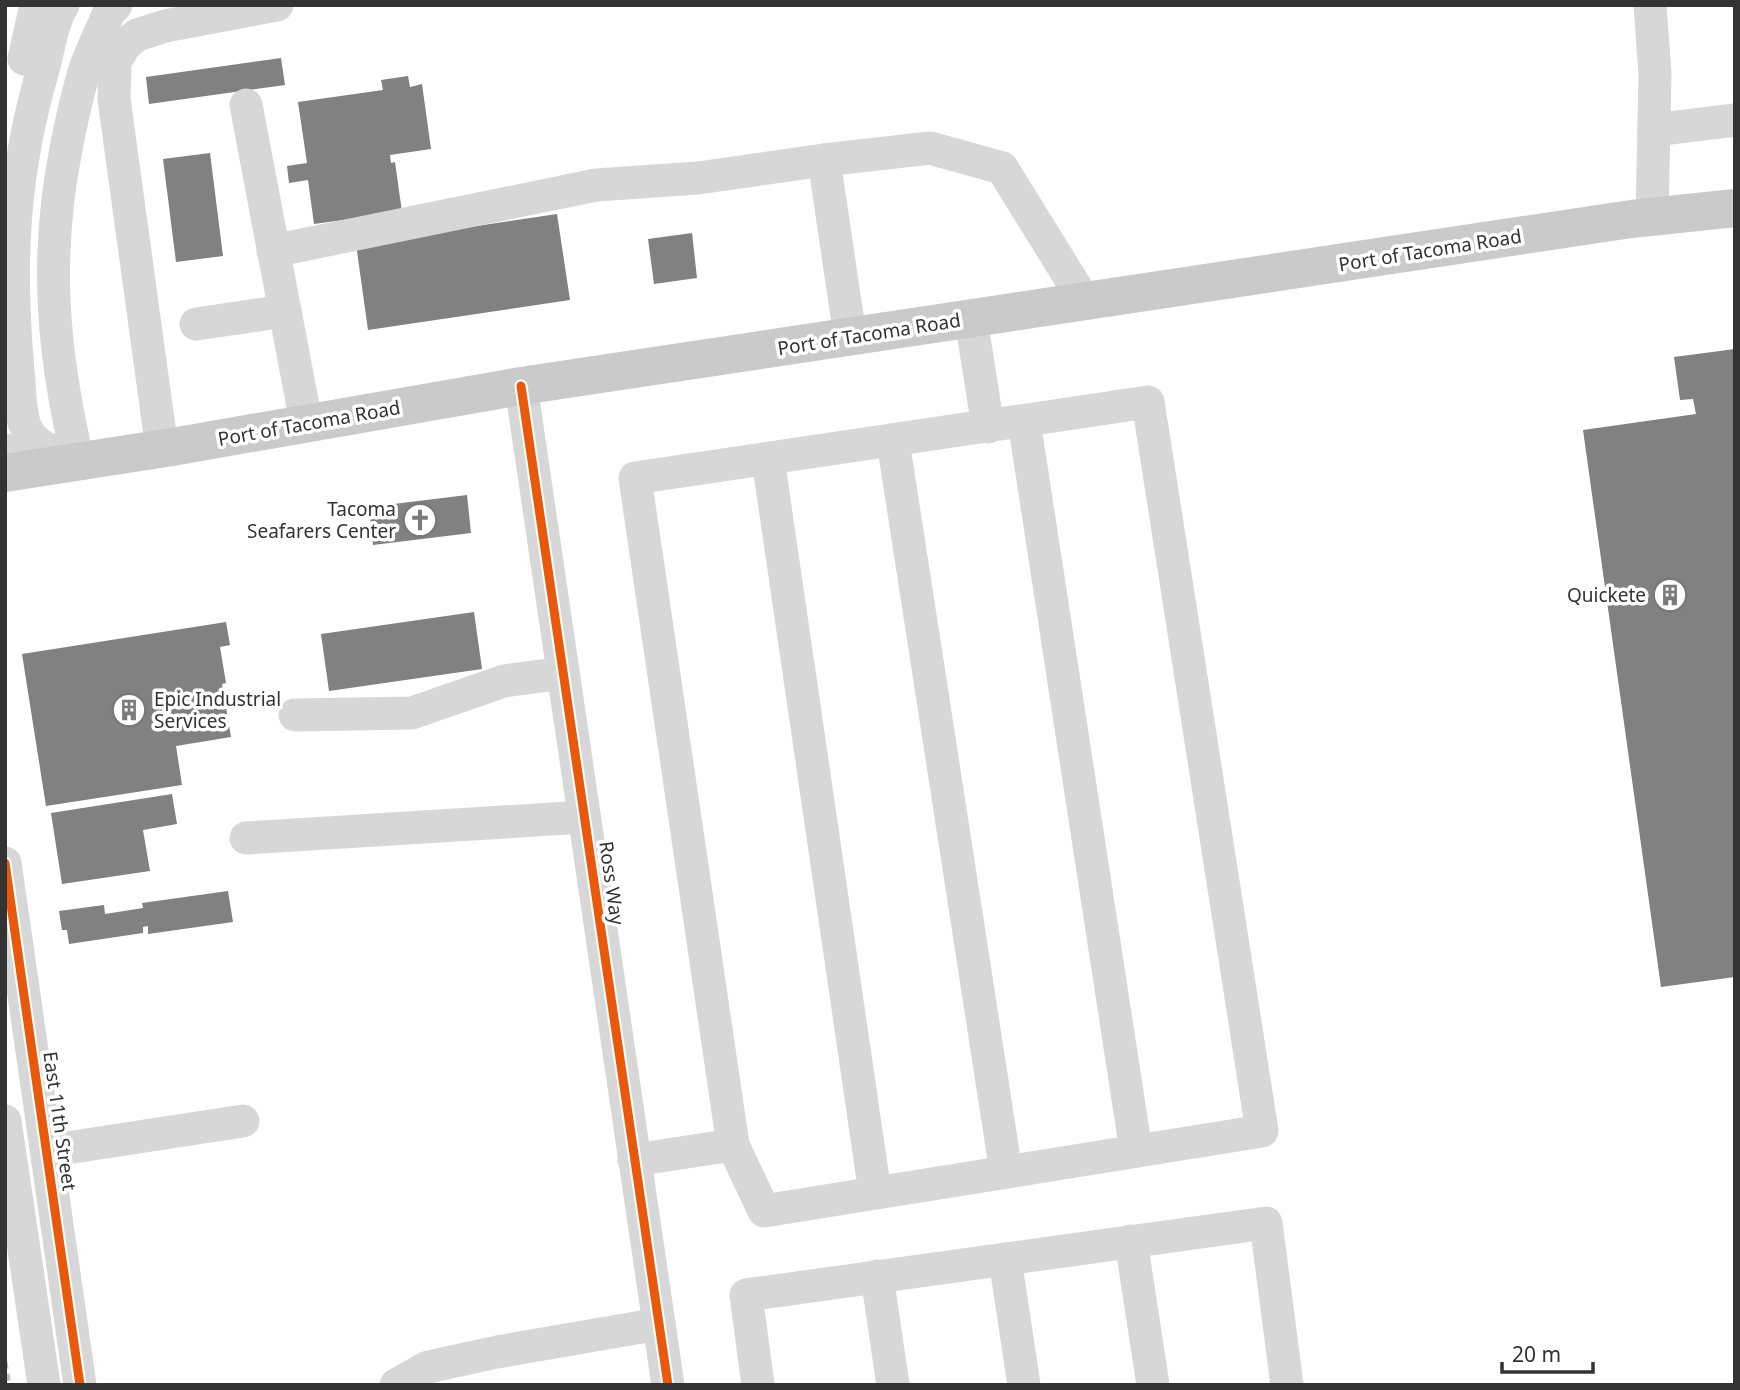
<svg xmlns="http://www.w3.org/2000/svg" width="1740" height="1390" font-family="'Noto Sans',sans-serif">
  <rect width="100%" height="100%" fill="#fff"/>
  <g fill="#818181">
    <polygon points="281,58 285,85 149,104 146,77"/>
    <polygon points="408,76 410,87 422,84 431,149 390,155 391,163 395,162 402,212 314,224 308,180 289,183 287,166 307,163 298,102 383,90 381,80"/>
    <polygon points="210,153 223,256 176,262 163,159"/>
    <polygon points="557,214 570,300 368,330 356,244"/>
    <polygon points="692,233 697,278 654,284 648,239"/>
    <polygon points="1735,349 1735,977 1661,987 1583,430 1696,414 1693,399 1680,400 1674,357"/>
    <polygon points="467,495 471,533 373,545 369,507"/>
    <polygon points="474,612 482,669 329,691 321,634"/>
    <polygon points="226,622 230,645 220,647 226,683 222,684 231,737 176,746 182,785 46,806 22,654"/>
    <polygon points="172,794 177,824 143,830 150,871 62,884 51,813"/>
    <polygon points="228,891 233,922 148,934 148,926 143,927 143,933 69,944 67,930 62,930 59,911 104,905 105,914 143,908 142,903"/>
  </g>
  <g fill="none" stroke-linecap="round" stroke-linejoin="round">
    <g stroke="#d7d7d7" stroke-width="33">
      <path d="M63,5C52,22 49,47 44,66C13,171 8,261 18,370C20,388 19,412 26,428C36,449 58,453 78,461"/>
      <polyline points="1650,5 1655,74 1652,217"/>
      <polyline points="24,59 36,5"/>
      <polyline points="246,105 306,422"/>
      <polyline points="1654,130 1735,120"/>
      <polyline points="824,160 850,336"/>
      <polyline points="273,251 596,185 698,178 824,160 930,148 1002,168 1085,302"/>
      <polyline points="971,319 988,427"/>
      <polyline points="196,324 285,311"/>
      <polyline points="521,386 668,1385"/>
      <polygon points="1148,402 1262,1131 764,1211 733,1145 635,478"/>
      <polyline points="1024,421 1136,1151"/>
      <polyline points="893,441 1006,1172"/>
      <polyline points="162,449 114,99 115,62 125,45 137,35 165,26 277,5"/>
      <polyline points="5,450 32,460 54,460"/>
      <polyline points="768,459 875,1193"/>
      <path d="M78,461C52,350 44,256 67,144C72,118 78,91 86,66C93,47 102,30 109,12L116,5"/>
      <polyline points="295,715 412,713 504,681 563,673"/>
      <polyline points="246,838 584,817"/>
      <polyline points="5,863 80,1385"/>
      <polyline points="5,1121 44,1385"/>
      <polyline points="47,1151 243,1121"/>
      <polyline points="634,1160 733,1145"/>
      <polyline points="1131,1241 1153,1385"/>
      <polyline points="1005,1259 1024,1385"/>
      <polyline points="877,1276 893,1385"/>
      <polyline points="396,1385 428,1367 497,1352 659,1324"/>
      <polyline points="758,1385 746,1295 1266,1223 1287,1385"/>
    </g>
    <polyline stroke="#cacaca" stroke-width="38" points="5,473 172,447 521,386 1631,219 1735,208"/>
    <polyline stroke="#bebebe" stroke-width="5" stroke-dasharray="7 5" stroke-linecap="butt" points="5,1362 9,1385"/>
    <defs>
      <g id="cycleway">
        <polyline points="521,386 668,1385"/>
        <polyline points="5,863 80,1385"/>
      </g>
    </defs>
    <use href="#cycleway" stroke="#fff" stroke-width="13"/>
    <use href="#cycleway" stroke="#e8590c" stroke-width="9"/>
  </g>
  <defs>
    <symbol id="church-ring" viewBox="-11 -11 22 22"><circle r="9.5" fill="#fff" stroke="#7a7a7a" stroke-width="1.5"/><path d="M-1.2-6h2.4v3.5h3.3v2.4h-3.3V6h-2.4V-.1h-3.3v-2.4h3.3Z" fill="#7a7a7a"/></symbol>
    <symbol id="building-ring" viewBox="-11 -11 22 22"><circle r="9.5" fill="#fff" stroke="#7a7a7a" stroke-width="1.5"/><path d="M-4-6H4V6H1V3H-1V6H-4ZM-2.5-4.3h1.7v1.8h-1.7ZM.8-4.3h1.7v1.8H.8ZM-2.5-1h1.7V.8h-1.7ZM.8-1h1.7V.8H.8Z" fill="#7a7a7a"/></symbol>
  </defs>
  <g fill-rule="evenodd">
    <use href="#church-ring" x="401" y="501" width="38" height="38"/>
    <use href="#building-ring" x="1651" y="576" width="38" height="38"/>
    <use href="#building-ring" x="110" y="691" width="38" height="38"/>
  </g>
  <g text-anchor="middle" dominant-baseline="central" stroke-width="7" stroke-linejoin="round" paint-order="stroke">
    <g font-size="19" fill="#333" stroke="#fff">
      <text transform="translate(1430 250) rotate(-9)">Port of Tacoma Road</text>
      <text transform="translate(869 334) rotate(-9)">Port of Tacoma Road</text>
      <text transform="translate(309 423) rotate(-10)">Port of Tacoma Road</text>
      <text transform="translate(612 883) rotate(82)">Ross Way</text>
      <text transform="translate(60 1121) rotate(82)">East 11th Street</text>
    </g>
    <g font-size="19" fill="#333" stroke="#fff" text-anchor="end">
      <text x="396" y="509">Tacoma<tspan x="396" dy="22">Seafarers Center</tspan></text>
      <text x="1646" y="595">Quickete</text>
      <text x="154" y="699" text-anchor="start">Epic Industrial<tspan x="154" dy="22">Services</tspan></text>
    </g>
  </g>
  <rect width="1740" height="1390" fill="none" stroke="#333333" stroke-width="14"/>
  <path d="M1502 1362v10h91v-10" fill="none" stroke="#333333" stroke-width="3.5"/>
  <text x="1512" y="1362" font-size="21" fill="#333333" stroke="#ffffff" stroke-width="5" paint-order="stroke">20 m</text>
</svg>
